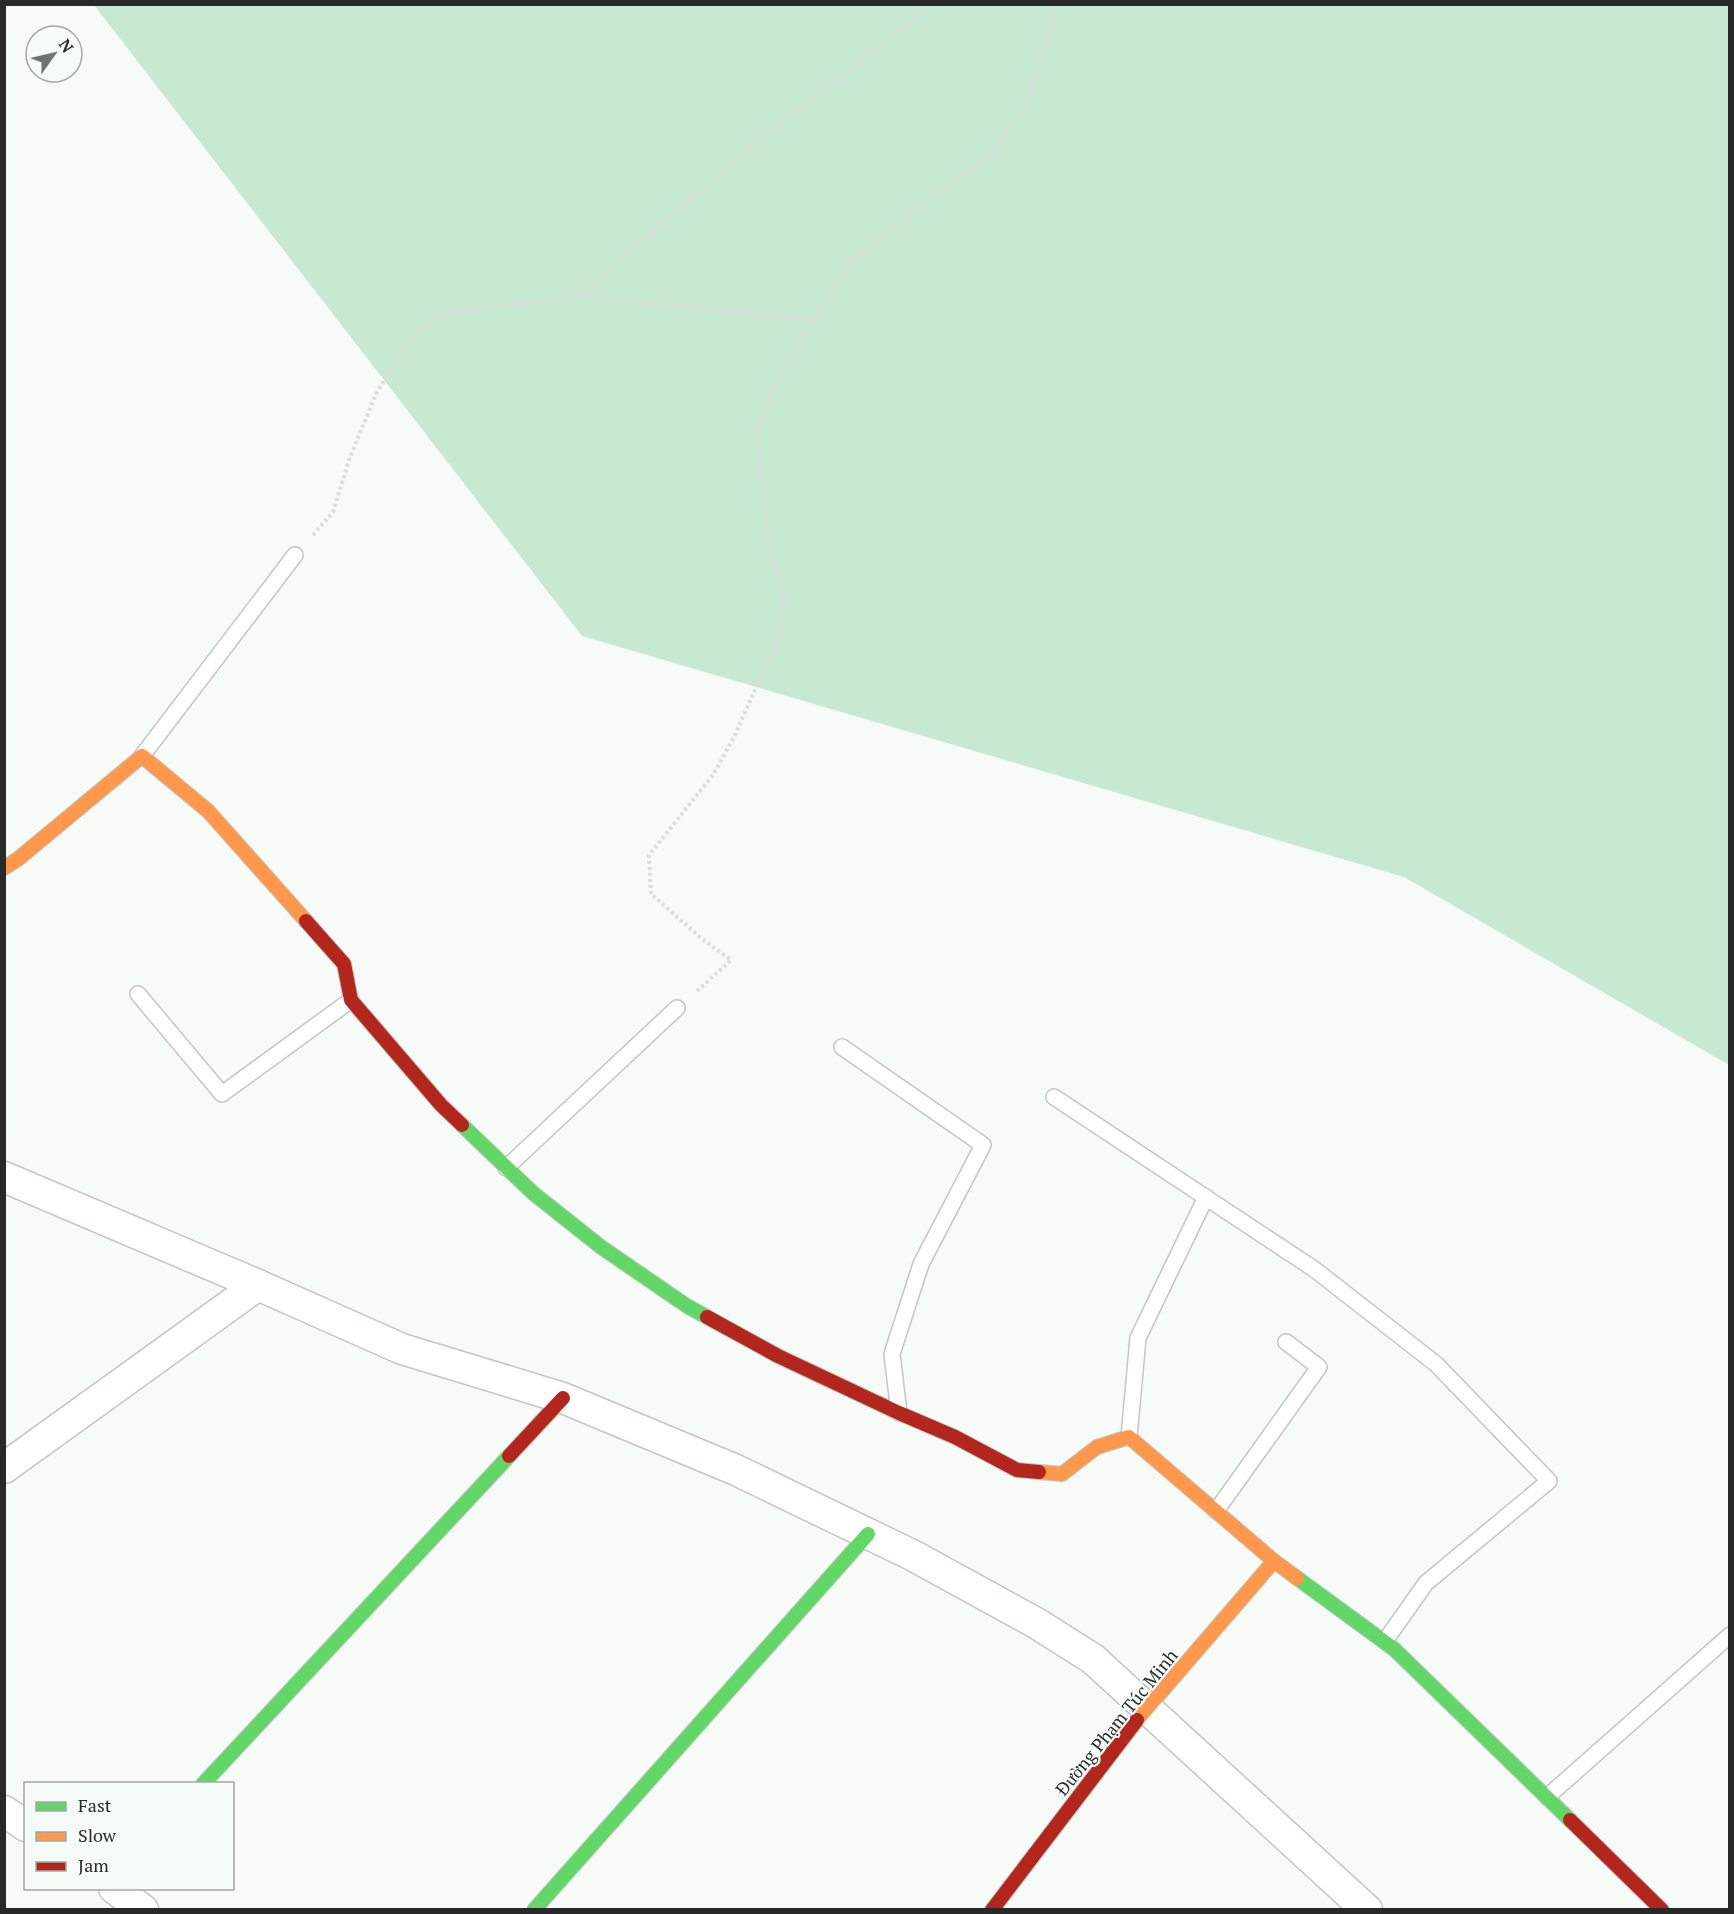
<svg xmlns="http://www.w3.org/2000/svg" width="1734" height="1914" font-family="'PT Serif',serif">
  <rect width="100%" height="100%" fill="#f6fbf8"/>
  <polygon fill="#c7e8d1" points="94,5 1729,5 1729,1065 1404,877 582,636"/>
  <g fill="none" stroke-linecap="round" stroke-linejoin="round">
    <defs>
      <g id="lane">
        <polyline points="142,756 295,555"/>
        <polyline points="138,994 222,1094 351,1000"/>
        <polyline points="842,1047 983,1145 921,1264 892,1354 899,1413"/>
        <polyline points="1054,1097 1314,1269 1436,1364 1549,1481 1426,1583 1385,1641"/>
        <polyline points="506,1168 677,1008"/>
        <polyline points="1129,1437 1138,1338 1206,1197"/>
        <polyline points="1216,1511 1319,1367 1286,1342"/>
        <polyline points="1547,1797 1730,1635"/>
      </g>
      <g id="street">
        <polyline points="4,1177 258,1285 402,1349 563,1398 736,1470 914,1556 1036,1623 1093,1659 1367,1910"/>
        <polyline points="4,1468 258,1285"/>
        <polyline points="4,1811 26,1826"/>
        <polyline points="114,1888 143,1910"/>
      </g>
      <g id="fast">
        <polyline points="462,1125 533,1193 601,1247 687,1306 707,1317"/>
        <polyline points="1297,1578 1394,1649 1570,1820"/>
        <polyline points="203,1784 509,1456"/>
        <polyline points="534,1910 868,1534"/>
      </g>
      <g id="slow">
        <polyline points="4,868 18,859 142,756 208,811 306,921"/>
        <polyline points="1039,1472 1062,1474 1097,1447 1129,1437 1274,1561 1297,1578"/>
        <polyline points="1137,1720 1274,1561"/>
      </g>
      <g id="jam">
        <polyline points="306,921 344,964 351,1000 441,1105 462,1125"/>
        <polyline points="707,1317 778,1356 899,1413 955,1437 1017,1470 1039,1472"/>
        <polyline points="509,1456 563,1398"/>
        <polyline points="1570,1820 1662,1910"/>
        <polyline points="992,1910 1137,1720"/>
      </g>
    </defs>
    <use href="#lane" stroke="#c2c6c4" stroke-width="18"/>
    <use href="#street" stroke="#c2c6c4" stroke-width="33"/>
    <use href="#fast" stroke="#c2c6c4" stroke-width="16"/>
    <use href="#slow" stroke="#c2c6c4" stroke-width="16"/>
    <use href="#jam" stroke="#c2c6c4" stroke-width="16"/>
    <g stroke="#dcdcdc" stroke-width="4" stroke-dasharray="3 3" stroke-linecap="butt">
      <polyline points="580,295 752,146 932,4"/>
      <polyline points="313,535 333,512 350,457 376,394 411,337 442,314 580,295 815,320"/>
      <polyline points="697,991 731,960 701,938 651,894 649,855 713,775 734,737 781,631 784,594 774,561 767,532 756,430 779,375 853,260 925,202 984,159 1024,109 1057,4"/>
    </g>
    <use href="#lane" stroke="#fefefe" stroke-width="15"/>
    <use href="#street" stroke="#fefefe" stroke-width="30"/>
    <use href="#fast" stroke="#63d668" stroke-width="14"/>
    <use href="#slow" stroke="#ff974d" stroke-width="14"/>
    <use href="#jam" stroke="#b3261e" stroke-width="14"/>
  </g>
  <g text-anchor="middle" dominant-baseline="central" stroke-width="4.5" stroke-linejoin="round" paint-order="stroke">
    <g font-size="18" fill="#272a28" stroke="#f5fcf7">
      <text transform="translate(1116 1722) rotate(-51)">Đường Phạm Túc Minh</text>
    </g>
  </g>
  <rect width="1734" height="1914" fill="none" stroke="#272a28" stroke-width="12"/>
  <rect x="24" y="1782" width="210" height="108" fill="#f5fcf7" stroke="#a3a8a4" stroke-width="1.5"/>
  <rect x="36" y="1802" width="30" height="9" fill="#63d668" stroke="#a3a8a4" stroke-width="1.5"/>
  <text x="78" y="1812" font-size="18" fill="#272a28">Fast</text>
  <rect x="36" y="1832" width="30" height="9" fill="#ff974d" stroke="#a3a8a4" stroke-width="1.5"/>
  <text x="78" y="1842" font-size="18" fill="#272a28">Slow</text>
  <rect x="36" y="1862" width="30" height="9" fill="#b3261e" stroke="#a3a8a4" stroke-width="1.5"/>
  <text x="78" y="1872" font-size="18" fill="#272a28">Jam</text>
  <g transform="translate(54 54) rotate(56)"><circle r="28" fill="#f5fcf7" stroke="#a3a8a4" stroke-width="1.5"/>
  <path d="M0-4.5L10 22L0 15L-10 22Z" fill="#6f7371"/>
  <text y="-9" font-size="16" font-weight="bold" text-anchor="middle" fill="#272a28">N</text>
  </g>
</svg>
